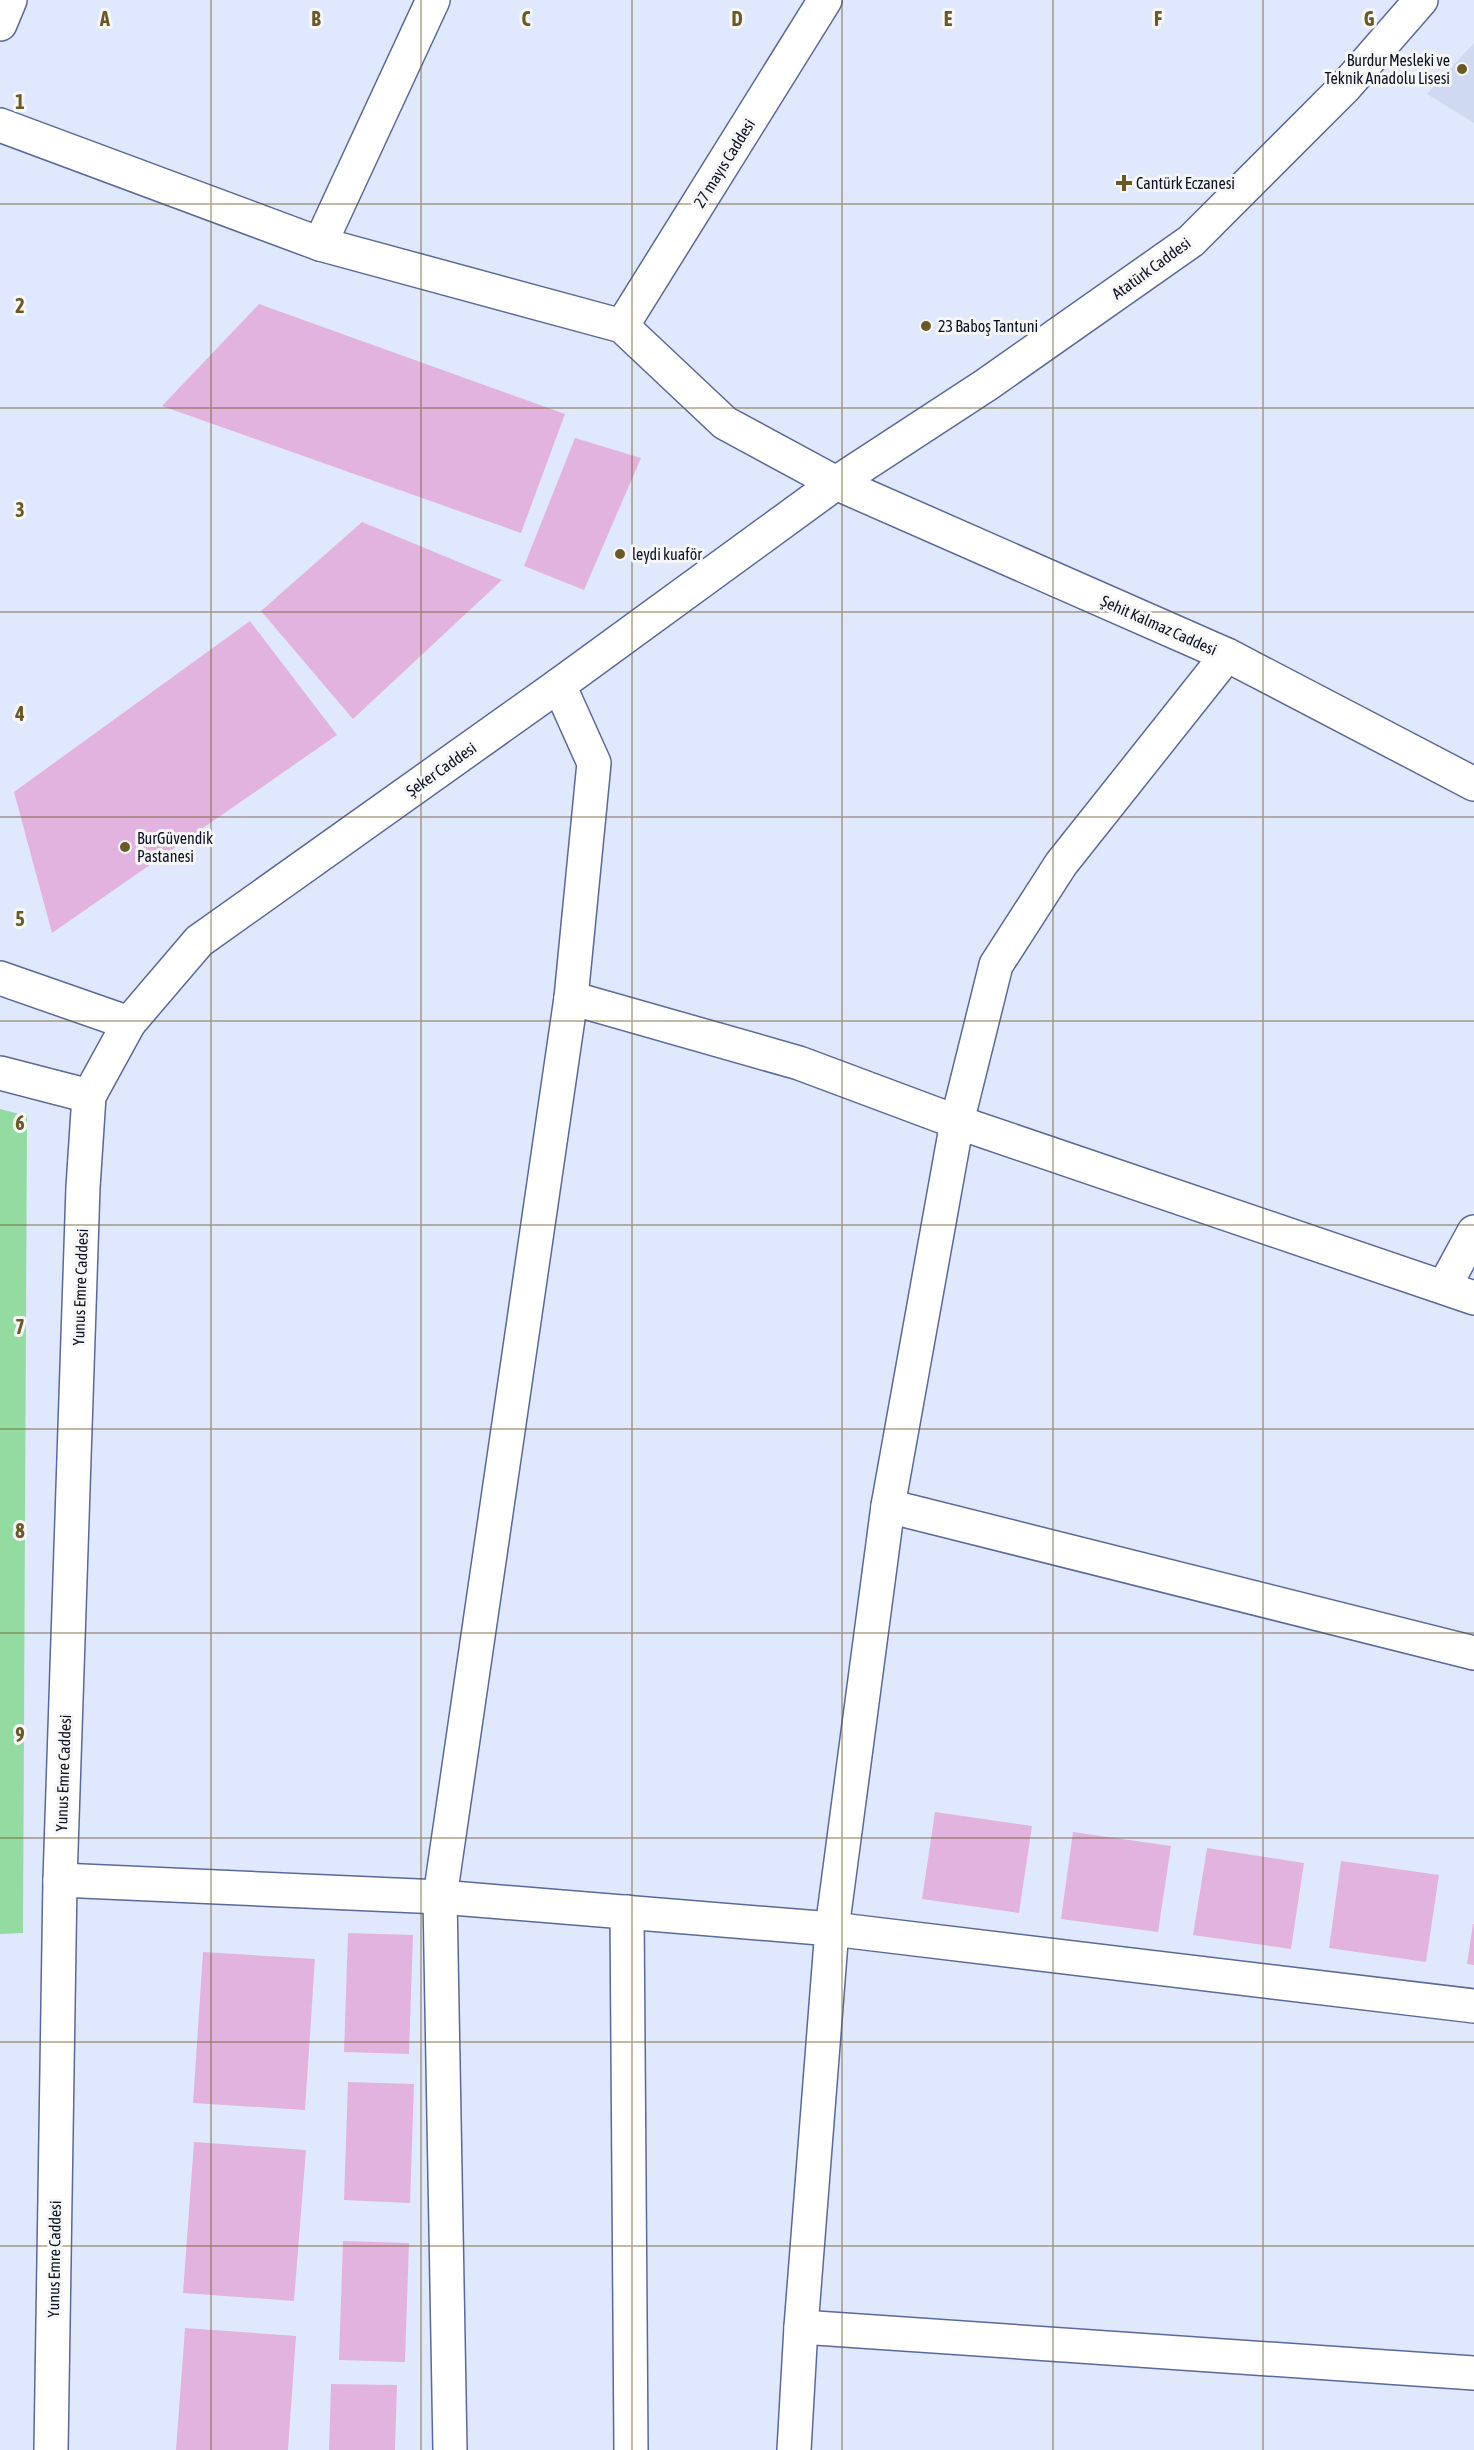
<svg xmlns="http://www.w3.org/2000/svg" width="1474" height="2450" font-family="'Asap Condensed',sans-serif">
  <rect width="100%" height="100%" fill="#e0e8fe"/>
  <polygon fill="#cfd9f2" points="1474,43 1474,123 1427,94"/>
  <polygon fill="#93dba0" points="0,1109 27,1116 23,1933 0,1934"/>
  <g fill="#e3b3df">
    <polygon points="259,304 565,414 521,533 162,406"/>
    <polygon points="575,438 641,458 584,590 524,566"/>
    <polygon points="362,522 502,580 353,719 261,611"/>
    <polygon points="250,621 337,735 52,933 14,792"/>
    <polygon points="935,1812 1032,1826 1019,1913 922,1899"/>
    <polygon points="1073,1832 1171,1846 1158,1932 1061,1919"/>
    <polygon points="1207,1848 1304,1863 1291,1949 1193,1935"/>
    <polygon points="1341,1861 1439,1875 1426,1962 1329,1948"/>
    <polygon points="1473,1924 1474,1924 1474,1965 1467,1964"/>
    <polygon points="348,1933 413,1935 409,2054 344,2052"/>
    <polygon points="203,1952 315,1959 305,2110 193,2103"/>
    <polygon points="348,2082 414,2084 410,2203 344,2200"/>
    <polygon points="194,2142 306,2150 294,2301 183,2293"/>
    <polygon points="343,2241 409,2243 405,2362 339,2360"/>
    <polygon points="185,2328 296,2336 288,2450 176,2450"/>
    <polygon points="331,2384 397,2385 395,2450 329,2450"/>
  </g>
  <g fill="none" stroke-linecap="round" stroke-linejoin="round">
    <defs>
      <g id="minor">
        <polyline points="0,24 10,0"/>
        <polyline points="0,125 320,244 622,326 725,423 836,483 1227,655 1474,784"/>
        <polyline points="320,244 433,0"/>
        <polyline points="622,326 825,0"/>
        <polyline points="571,998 799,1063 957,1122 1474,1298"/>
        <polyline points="1444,1287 1474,1232"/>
        <polyline points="888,1506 1474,1653"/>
        <polyline points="60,1880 440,1897 832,1929 1474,2006"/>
        <polyline points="627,1912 631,2450"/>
        <polyline points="801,2327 1474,2373"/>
        <polyline points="450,2450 440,1897 571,998 594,763 559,685"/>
        <polyline points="794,2450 801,2327 832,1929 888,1506 957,1122 996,965 1061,864 1227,655"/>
      </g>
      <g id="secondary">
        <polyline points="0,978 129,1023"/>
        <polyline points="0,1073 89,1096"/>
        <polyline points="51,2450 60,1880 83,1187 89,1096 129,1023 199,941 559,685 836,483 986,385 1191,241 1346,86 1421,0"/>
      </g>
    </defs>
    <use href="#minor" stroke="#596999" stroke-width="36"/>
    <use href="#secondary" stroke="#596999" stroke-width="36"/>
    <use href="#minor" stroke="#fff" stroke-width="33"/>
    <use href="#secondary" stroke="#fff" stroke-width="33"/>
  </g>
  <path fill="none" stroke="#6b5827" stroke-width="1.5" stroke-opacity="0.55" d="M211,0V2450M421,0V2450M632,0V2450M842,0V2450M1053,0V2450M1263,0V2450M0,204H1474M0,408H1474M0,612H1474M0,817H1474M0,1021H1474M0,1225H1474M0,1429H1474M0,1633H1474M0,1838H1474M0,2042H1474M0,2246H1474"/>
  <g fill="#6b5827" stroke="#f5f6f5" stroke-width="2">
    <circle cx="1462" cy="69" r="6"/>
    <path d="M1121 174h6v6h6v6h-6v6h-6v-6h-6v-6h6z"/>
    <circle cx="926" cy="326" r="6"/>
    <circle cx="620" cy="554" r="6"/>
    <circle cx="125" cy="847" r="6"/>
  </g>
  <g text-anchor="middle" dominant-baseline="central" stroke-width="6" stroke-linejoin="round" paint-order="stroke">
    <g font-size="16" fill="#0c1225" stroke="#f5f6f5" text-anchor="start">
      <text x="1450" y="60" text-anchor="end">Burdur Mesleki ve<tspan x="1450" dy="18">Teknik Anadolu Lisesi</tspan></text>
      <text x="1136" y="183">Cantürk Eczanesi</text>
      <text x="938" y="326">23 Baboş Tantuni</text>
      <text x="632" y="554">leydi kuaför</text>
      <text x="137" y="838">BurGüvendik<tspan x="137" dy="18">Pastanesi</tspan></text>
    </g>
    <g font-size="16" fill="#0c1225" stroke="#f5f6f5">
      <text transform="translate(724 163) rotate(-58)">27 mayıs Caddesi</text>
      <text transform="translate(1151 268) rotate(-36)">Atatürk Caddesi</text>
      <text transform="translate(1159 625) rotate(24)">Şehit Kalmaz Caddesi</text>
      <text transform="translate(441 769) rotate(-35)">Şeker Caddesi</text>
      <text transform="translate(80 1287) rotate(-88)">Yunus Emre Caddesi</text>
      <text transform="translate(63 1773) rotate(-88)">Yunus Emre Caddesi</text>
      <text transform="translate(54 2259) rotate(-89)">Yunus Emre Caddesi</text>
    </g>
  </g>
  <g font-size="20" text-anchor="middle" font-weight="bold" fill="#6b5827" stroke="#f5f6f5" stroke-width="6" stroke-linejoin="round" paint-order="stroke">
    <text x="105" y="26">A</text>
    <text x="316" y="26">B</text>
    <text x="526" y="26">C</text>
    <text x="737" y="26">D</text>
    <text x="948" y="26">E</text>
    <text x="1158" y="26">F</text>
    <text x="1369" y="26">G</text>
    <text x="20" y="109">1</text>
    <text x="20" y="313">2</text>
    <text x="20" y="517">3</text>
    <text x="20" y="721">4</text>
    <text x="20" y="926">5</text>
    <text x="20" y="1130">6</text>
    <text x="20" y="1334">7</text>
    <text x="20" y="1538">8</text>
    <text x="20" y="1742">9</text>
  </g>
</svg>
